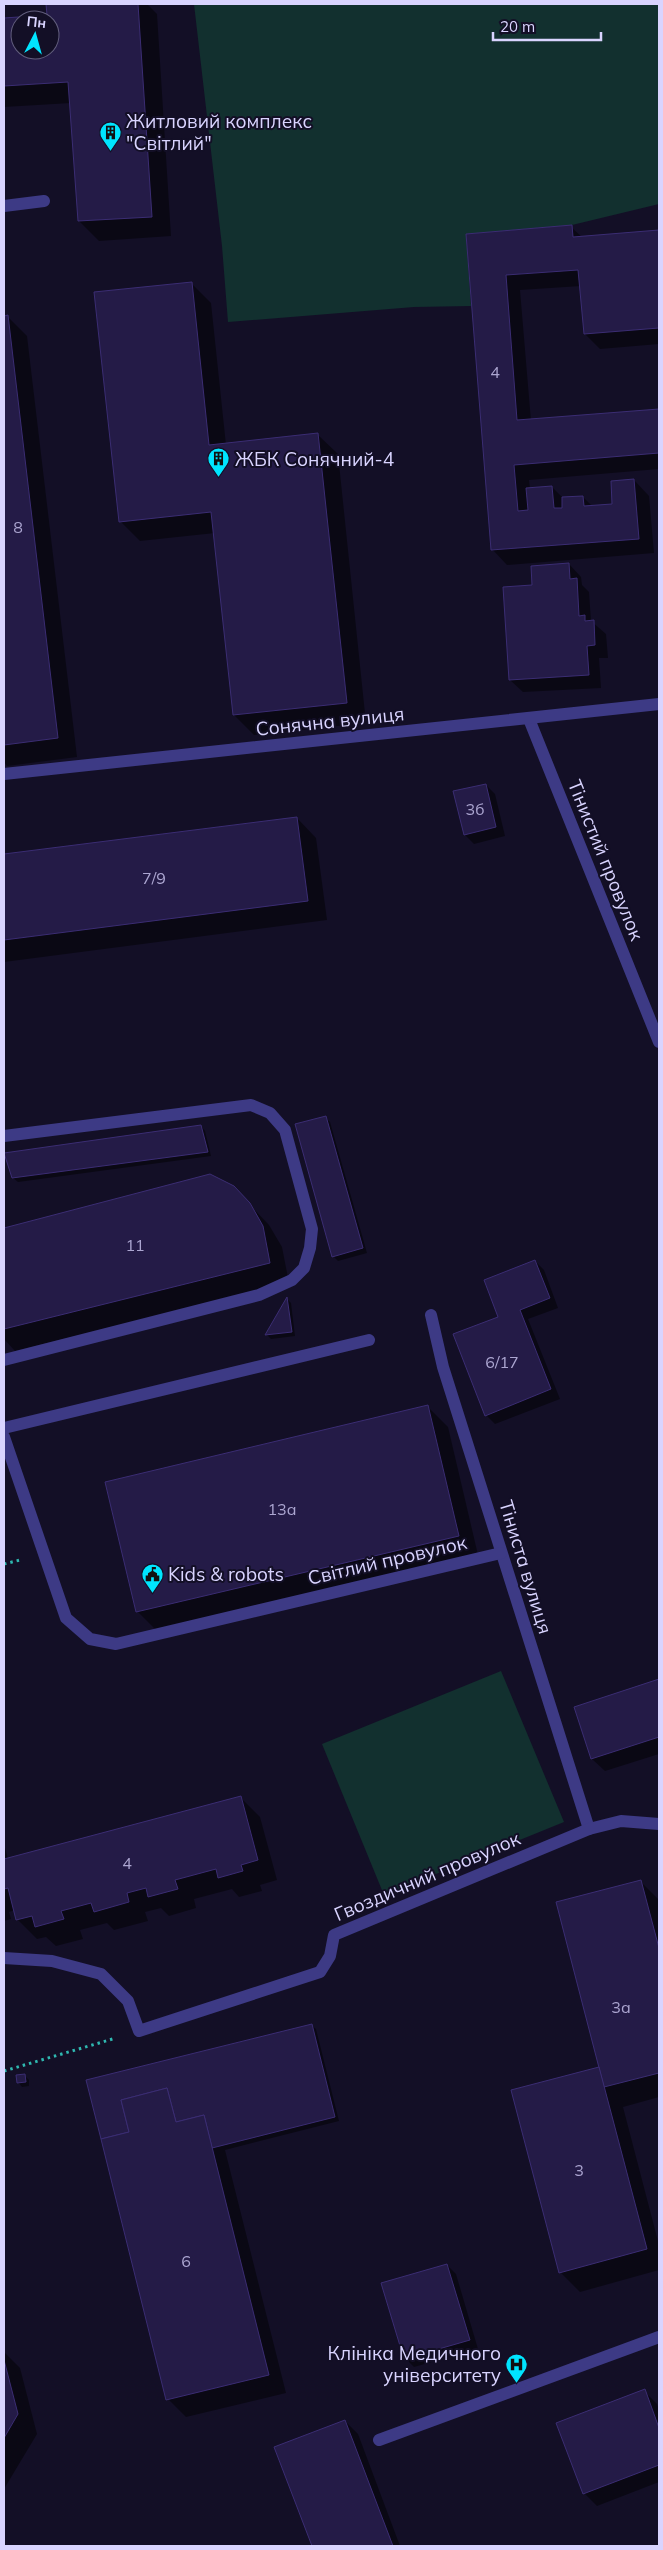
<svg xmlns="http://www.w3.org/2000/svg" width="663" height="2550" font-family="Mulish,sans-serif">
  <rect width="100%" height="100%" fill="#130f26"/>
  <g fill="#12302f">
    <polygon points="194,4 659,4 659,204 572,225 466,234 471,306 414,307 228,322 222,246"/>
    <polygon points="501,1671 564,1822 384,1895 322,1744"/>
  </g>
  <g fill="#0007" fill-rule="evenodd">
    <path d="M47,4H147L157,14L171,236L99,241L79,221L71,103L4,107V12V19L48,16ZM20,20H50V50H20Z"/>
    <polygon points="571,227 583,238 659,232 659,344 600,349 585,334 581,286 520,290 531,421 659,411 659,469 529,480 530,489 552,487 563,498 583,497 592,506 614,505 634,480 649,496 654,553 507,565 492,549 467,235"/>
    <polygon points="191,283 211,303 226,445 318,435 338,454 366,723 254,735 234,715 215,533 140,541 120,521"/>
    <polygon points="7,316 27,336 77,757 7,766 4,762 4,317"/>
    <polygon points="569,564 581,577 582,585 589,592 591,621 606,634 608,658 599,658 601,688 523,692 510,680 533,586"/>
    <polygon points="486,785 495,794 505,836 474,844 465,835"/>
    <polygon points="297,818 316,838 327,920 4,962 4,856"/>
    <polygon points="326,1118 330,1122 367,1253 338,1261 333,1256"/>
    <polygon points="201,1126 205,1131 211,1156 18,1182 13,1178"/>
    <polygon points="210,1176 233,1187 269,1225 282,1247 289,1283 15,1351 4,1339 4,1229"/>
    <polygon points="535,1261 544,1270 558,1308 528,1319 560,1399 495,1424 486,1415 500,1317"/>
    <polygon points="287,1299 291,1303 295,1336 271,1339 267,1335"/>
    <polygon points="428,1407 448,1427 478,1555 157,1631 137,1611"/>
    <polygon points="659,1681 659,1754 605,1771 592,1759 576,1708"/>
    <polygon points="240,1797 260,1817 277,1880 260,1885 262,1891 239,1897 232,1889 194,1899 196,1908 169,1916 161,1908 145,1912 148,1921 114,1930 107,1923 80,1930 83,1939 56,1946 46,1937 37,1939 18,1920 15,1910 9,1912 11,1919 4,1921 4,1844 8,1859"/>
    <polygon points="641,1882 659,1900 659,2097 623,2107 659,2245 659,2270 580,2292 560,2272 601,2068"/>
    <polygon points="311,2025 316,2029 339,2121 225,2150 286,2393 186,2417 168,2399 87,2081"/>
    <polygon points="24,2075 29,2080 29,2086 22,2087 18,2082"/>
    <polygon points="447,2265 456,2274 478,2349 414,2367 405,2358"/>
    <polygon points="4,2352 20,2368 37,2434 4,2489"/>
    <polygon points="644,2391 657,2404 659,2410 659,2482 597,2506 584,2493"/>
    <polygon points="345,2421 358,2434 400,2546 313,2546 276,2447"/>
  </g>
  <g fill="#241b47" stroke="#3b2d73" fill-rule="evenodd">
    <path d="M46,4H138L152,217L78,221L68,82L4,86V18L47,15ZM20,20H50V50H20Z"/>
    <polygon points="572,225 573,237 659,230 659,328 584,334 578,270 506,275 517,420 659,409 659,453 514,465 518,511 528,510 526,488 552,486 554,508 562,508 562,497 583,496 584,506 612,504 611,481 634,479 639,539 491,550 466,234"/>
    <polygon points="192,282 209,445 318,433 347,703 233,715 211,512 119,522 94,292"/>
    <polygon points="8,315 58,738 4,745 4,316"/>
    <polygon points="569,563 570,579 577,578 579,616 585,615 585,621 594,620 595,645 587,646 589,675 509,680 503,587 532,585 531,566"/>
    <polygon points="486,784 496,827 464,835 453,791"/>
    <polygon points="297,817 308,901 4,940 4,854"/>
    <polygon points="326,1116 363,1248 332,1257 295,1124"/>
    <polygon points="201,1125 208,1152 12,1178 4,1153"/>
    <polygon points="210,1174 234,1186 250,1203 263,1226 270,1263 4,1329 4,1228"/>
    <polygon points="535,1260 550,1298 520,1310 551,1389 485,1416 453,1334 498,1317 484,1280"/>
    <polygon points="287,1297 292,1332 265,1335"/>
    <polygon points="428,1405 459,1536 136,1612 105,1482"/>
    <polygon points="659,1679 659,1737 591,1759 574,1707"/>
    <polygon points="241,1796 258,1860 241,1865 243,1871 218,1878 216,1869 175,1880 178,1889 148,1897 146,1888 127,1893 129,1902 94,1912 91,1903 61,1911 64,1919 35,1927 32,1916 16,1920 8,1888 4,1889 4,1859"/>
    <polygon points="641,1880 659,1948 659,2073 604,2087 556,1902"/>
    <polygon points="312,2024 335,2117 212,2148 204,2115 176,2122 167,2088 121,2100 129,2132 101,2139 86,2080"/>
    <polygon points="599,2067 647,2249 559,2273 511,2090"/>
    <polygon points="25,2074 26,2082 17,2083 16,2075"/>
    <polygon points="167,2088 176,2122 204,2115 269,2375 166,2400 101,2139 129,2132 121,2100"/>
    <polygon points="447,2264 470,2340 404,2359 381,2283"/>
    <polygon points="4,2360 18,2414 4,2438"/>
    <polygon points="645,2389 659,2428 659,2465 583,2494 556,2423"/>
    <polygon points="345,2420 393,2546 312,2546 274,2447"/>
  </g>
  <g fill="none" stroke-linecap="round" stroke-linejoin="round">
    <g stroke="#2fb8b0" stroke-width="3" stroke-dasharray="2.5 4" stroke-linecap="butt">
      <polyline points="4,1564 20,1560"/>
      <polyline points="4,2071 116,2038"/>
    </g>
    <g stroke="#3d3a85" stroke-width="12">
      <polyline points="4,206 44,201"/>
      <polyline points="529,719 659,1042"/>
      <polyline points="4,774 659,704"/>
      <polyline points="4,1136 251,1105 270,1113 285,1130 312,1229 310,1248 304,1268 292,1280 259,1295 4,1360"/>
      <polyline points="431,1315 443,1367 589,1829"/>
      <polyline points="4,1428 369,1340"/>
      <polyline points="4,1437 66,1618 90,1639 116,1644 501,1553"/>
      <polyline points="4,1958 52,1961 101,1974 128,2001 139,2031 320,1972 330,1956 334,1935 589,1829 621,1821 659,1824"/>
      <polyline points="379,2440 659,2337"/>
    </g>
  </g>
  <defs>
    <symbol id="building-pin" viewBox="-11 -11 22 30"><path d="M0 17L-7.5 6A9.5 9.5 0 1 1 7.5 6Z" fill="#00e5ff" stroke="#130f26"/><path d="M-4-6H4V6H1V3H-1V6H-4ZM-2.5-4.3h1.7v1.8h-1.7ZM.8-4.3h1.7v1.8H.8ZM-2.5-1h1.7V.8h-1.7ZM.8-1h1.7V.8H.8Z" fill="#111"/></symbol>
    <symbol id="civic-pin" viewBox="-11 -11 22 30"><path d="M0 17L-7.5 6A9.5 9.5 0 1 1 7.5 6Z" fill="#00e5ff" stroke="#130f26"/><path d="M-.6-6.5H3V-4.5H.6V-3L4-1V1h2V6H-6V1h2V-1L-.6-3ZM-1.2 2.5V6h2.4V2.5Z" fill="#111"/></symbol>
    <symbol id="hospital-pin" viewBox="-11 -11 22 30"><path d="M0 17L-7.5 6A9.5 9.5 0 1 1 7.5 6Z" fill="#00e5ff" stroke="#130f26"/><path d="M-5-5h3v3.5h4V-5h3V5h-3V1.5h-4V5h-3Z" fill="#111"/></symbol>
  </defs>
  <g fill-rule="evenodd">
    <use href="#building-pin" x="98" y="120" width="25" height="34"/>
    <use href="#building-pin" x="206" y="446" width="25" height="34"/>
    <use href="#civic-pin" x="140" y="1562" width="25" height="34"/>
    <use href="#hospital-pin" x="504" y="2352" width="25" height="34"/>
  </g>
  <g text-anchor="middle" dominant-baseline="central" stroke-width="4" stroke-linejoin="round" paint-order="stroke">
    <g font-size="16" fill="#aca6d1">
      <text x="495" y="372">4</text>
      <text x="18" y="527">8</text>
      <text x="475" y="809">3б</text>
      <text x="154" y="878">7/9</text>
      <text x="135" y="1245">11</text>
      <text x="502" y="1362">6/17</text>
      <text x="282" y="1509">13а</text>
      <text x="127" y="1863">4</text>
      <text x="621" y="2007">3а</text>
      <text x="579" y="2170">3</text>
      <text x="186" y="2261">6</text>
    </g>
    <g font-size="19" fill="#d9d4ff" stroke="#130f26" text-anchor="start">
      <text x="126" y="121">Житловий комплекс<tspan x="126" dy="22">"Світлий"</tspan></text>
      <text x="235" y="459">ЖБК Сонячний-4</text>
      <text x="168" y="1574">Kids &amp; robots</text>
      <text x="501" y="2353" text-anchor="end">Клініка Медичного<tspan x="501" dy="22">університету</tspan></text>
    </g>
    <g font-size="19" fill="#d9d4ff" stroke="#130f26">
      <text transform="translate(330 721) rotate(-6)">Сонячна вулиця</text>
      <text transform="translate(606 860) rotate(68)">Тінистий провулок</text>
      <text transform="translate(387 1560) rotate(-13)">Світлий провулок</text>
      <text transform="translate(526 1567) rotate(73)">Тіниста вулиця</text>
      <text transform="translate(427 1876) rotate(-23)">Гвоздичний провулок</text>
    </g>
  </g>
  <rect width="663" height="2550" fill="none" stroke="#d9d4ff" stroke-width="10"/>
  <g transform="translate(35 35) rotate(6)"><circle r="24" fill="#130f26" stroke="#625e7d"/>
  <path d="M0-4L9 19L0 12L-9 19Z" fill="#00e5ff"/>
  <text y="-8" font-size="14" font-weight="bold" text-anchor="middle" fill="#d9d4ff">Пн</text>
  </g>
  <path d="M493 32v8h108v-8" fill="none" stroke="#d9d4ff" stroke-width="2.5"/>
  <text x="500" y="32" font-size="15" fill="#d9d4ff" stroke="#130f26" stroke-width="4" paint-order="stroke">20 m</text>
</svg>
